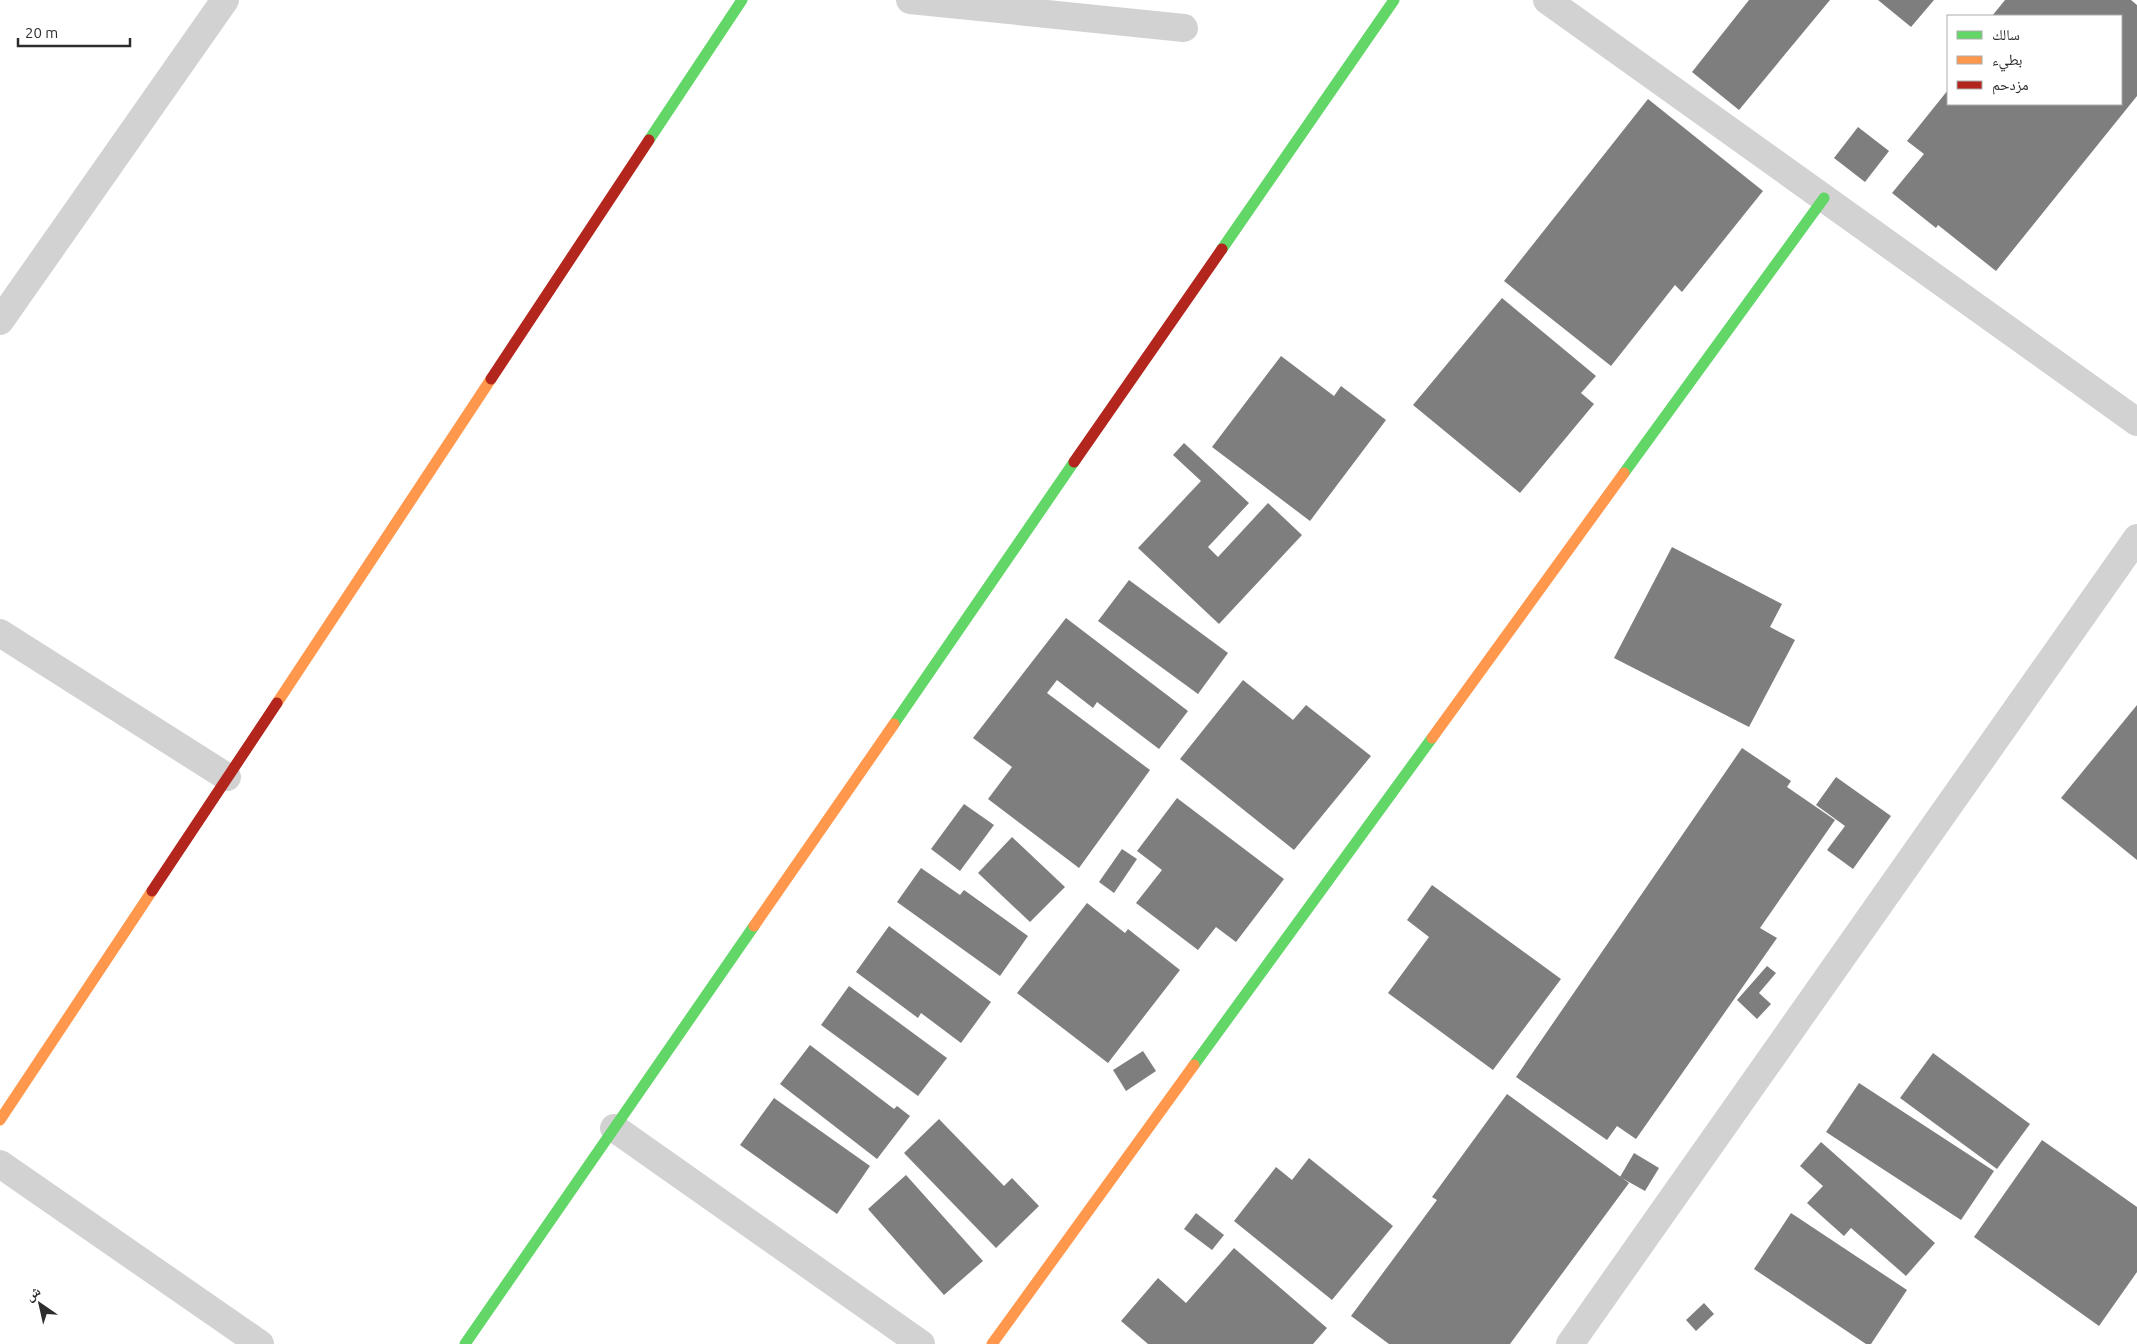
<svg xmlns="http://www.w3.org/2000/svg" width="2137" height="1344" font-family="Ubuntu,'Noto Naskh Arabic',sans-serif">
  <rect width="100%" height="100%" fill="#fff"/>
  <g fill="#7e7e7e">
    <polygon points="1749,0 1830,0 1739,110 1692,72"/>
    <polygon points="1878,0 1934,0 1911,27"/>
    <polygon points="2005,0 2131,0 2137,5 2137,96 1996,271 1938,225 1936,228 1892,193 1924,154 1907,141 1948,90 1948,104 2121,104 2121,16 1992,16"/>
    <polygon points="1648,99 1763,191 1682,292 1675,285 1611,366 1504,281"/>
    <polygon points="1858,127 1889,151 1865,182 1834,158"/>
    <polygon points="1502,298 1596,376 1581,393 1594,404 1520,493 1413,405"/>
    <polygon points="1281,356 1334,396 1341,386 1386,420 1310,521 1212,447"/>
    <polygon points="1184,443 1249,503 1208,547 1218,557 1268,503 1302,535 1219,624 1138,548 1201,481 1173,455"/>
    <polygon points="1672,547 1782,604 1770,627 1795,640 1749,727 1614,658"/>
    <polygon points="1129,580 1228,653 1198,694 1098,621"/>
    <polygon points="1066,618 1188,711 1159,749 1097,702 1093,708 1057,680 1047,693 1150,770 1079,868 988,799 1012,767 973,738"/>
    <polygon points="1243,680 1293,720 1306,705 1371,756 1294,850 1180,759"/>
    <polygon points="2137,705 2137,860 2061,798"/>
    <polygon points="1742,748 1791,781 1787,787 1835,820 1760,928 1777,938 1636,1139 1617,1126 1607,1140 1516,1077"/>
    <polygon points="1836,777 1891,816 1853,869 1827,850 1845,826 1816,805"/>
    <polygon points="1177,798 1284,879 1236,942 1216,927 1198,950 1136,903 1162,870 1137,851"/>
    <polygon points="964,804 994,825 960,871 931,849"/>
    <polygon points="1012,837 1065,887 1030,922 978,873"/>
    <polygon points="1122,849 1137,859 1114,893 1099,882"/>
    <polygon points="921,868 960,895 964,890 1028,936 1000,976 897,902"/>
    <polygon points="1432,885 1561,979 1493,1070 1388,993 1429,937 1407,920"/>
    <polygon points="1087,903 1125,933 1128,929 1180,970 1108,1063 1017,993"/>
    <polygon points="889,926 991,1002 961,1043 921,1013 918,1018 856,972"/>
    <polygon points="1767,966 1776,973 1759,993 1771,1004 1757,1019 1737,1000"/>
    <polygon points="849,986 947,1058 918,1096 821,1025"/>
    <polygon points="810,1045 894,1109 897,1106 910,1116 877,1159 780,1084"/>
    <polygon points="1143,1051 1156,1071 1126,1091 1113,1070"/>
    <polygon points="1933,1053 2030,1124 1997,1169 1900,1098"/>
    <polygon points="1859,1083 1994,1171 1961,1220 1826,1132"/>
    <polygon points="1507,1094 1629,1183 1510,1344 1389,1344 1351,1316 1437,1200 1432,1197"/>
    <polygon points="774,1098 870,1166 837,1214 740,1145"/>
    <polygon points="939,1119 1004,1186 1012,1178 1039,1206 996,1248 904,1153"/>
    <polygon points="2042,1140 2137,1207 2137,1272 2099,1326 1974,1237"/>
    <polygon points="1821,1142 1935,1243 1906,1276 1851,1228 1844,1236 1807,1203 1823,1186 1800,1166"/>
    <polygon points="1634,1153 1659,1168 1645,1191 1620,1177"/>
    <polygon points="1309,1158 1393,1226 1332,1300 1234,1221 1276,1167 1292,1180"/>
    <polygon points="906,1175 983,1261 944,1295 868,1209"/>
    <polygon points="1196,1213 1224,1235 1212,1250 1184,1229"/>
    <polygon points="1791,1213 1907,1290 1871,1344 1866,1344 1754,1269"/>
    <polygon points="1234,1248 1327,1328 1313,1344 1148,1344 1121,1321 1158,1278 1186,1303"/>
    <polygon points="1704,1303 1714,1314 1696,1331 1686,1320"/>
  </g>
  <g fill="none" stroke-linecap="round" stroke-linejoin="round">
    <g stroke="#d2d2d2" stroke-width="28">
      <polyline points="910,0 1184,28"/>
      <polyline points="1547,0 2137,422"/>
      <polyline points="0,321 225,0"/>
      <polyline points="0,633 227,777"/>
      <polyline points="614,1128 921,1344"/>
      <polyline points="0,1164 260,1344"/>
      <polyline points="1570,1344 2137,538"/>
    </g>
    <g stroke="#63d668" stroke-width="11">
      <polyline points="649,140 742,0"/>
      <polyline points="1222,249 1394,0"/>
      <polyline points="1624,473 1824,198"/>
      <polyline points="894,724 1074,462"/>
      <polyline points="1194,1065 1432,738"/>
      <polyline points="465,1344 754,926"/>
    </g>
    <g stroke="#ff974d" stroke-width="11">
      <polyline points="277,703 491,379"/>
      <polyline points="1432,738 1624,473"/>
      <polyline points="754,926 894,724"/>
      <polyline points="0,1120 152,891"/>
      <polyline points="992,1344 1194,1065"/>
    </g>
    <g stroke="#b3261e" stroke-width="11">
      <polyline points="491,379 649,140"/>
      <polyline points="1074,462 1222,249"/>
      <polyline points="152,891 277,703"/>
    </g>
  </g>
  <rect x="1947" y="15" width="175" height="90" fill="#ffffff" stroke="#ababab"/>
  <rect x="1957" y="31" width="25" height="8" fill="#63d668" stroke="#ababab"/>
  <text x="1992" y="40" font-size="15" fill="#2d2d2d">سالك</text>
  <rect x="1957" y="56" width="25" height="8" fill="#ff974d" stroke="#ababab"/>
  <text x="1992" y="65" font-size="15" fill="#2d2d2d">بطيء</text>
  <rect x="1957" y="81" width="25" height="8" fill="#b3261e" stroke="#ababab"/>
  <text x="1992" y="90" font-size="15" fill="#2d2d2d">مزدحم</text>
  <g transform="translate(40 1304) rotate(326)" stroke="#ffffff" stroke-width="4" paint-order="stroke">
  <path d="M0-4L9 19L0 12L-9 19Z" fill="#2d2d2d"/>
  <text y="-8" font-size="14" font-weight="bold" text-anchor="middle" fill="#2d2d2d">ش</text>
  </g>
  <path d="M18 38v8h112v-8" fill="none" stroke="#2d2d2d" stroke-width="2.5"/>
  <text x="25" y="38" font-size="15" fill="#2d2d2d" stroke="#ffffff" stroke-width="4" paint-order="stroke">20 m</text>
</svg>
